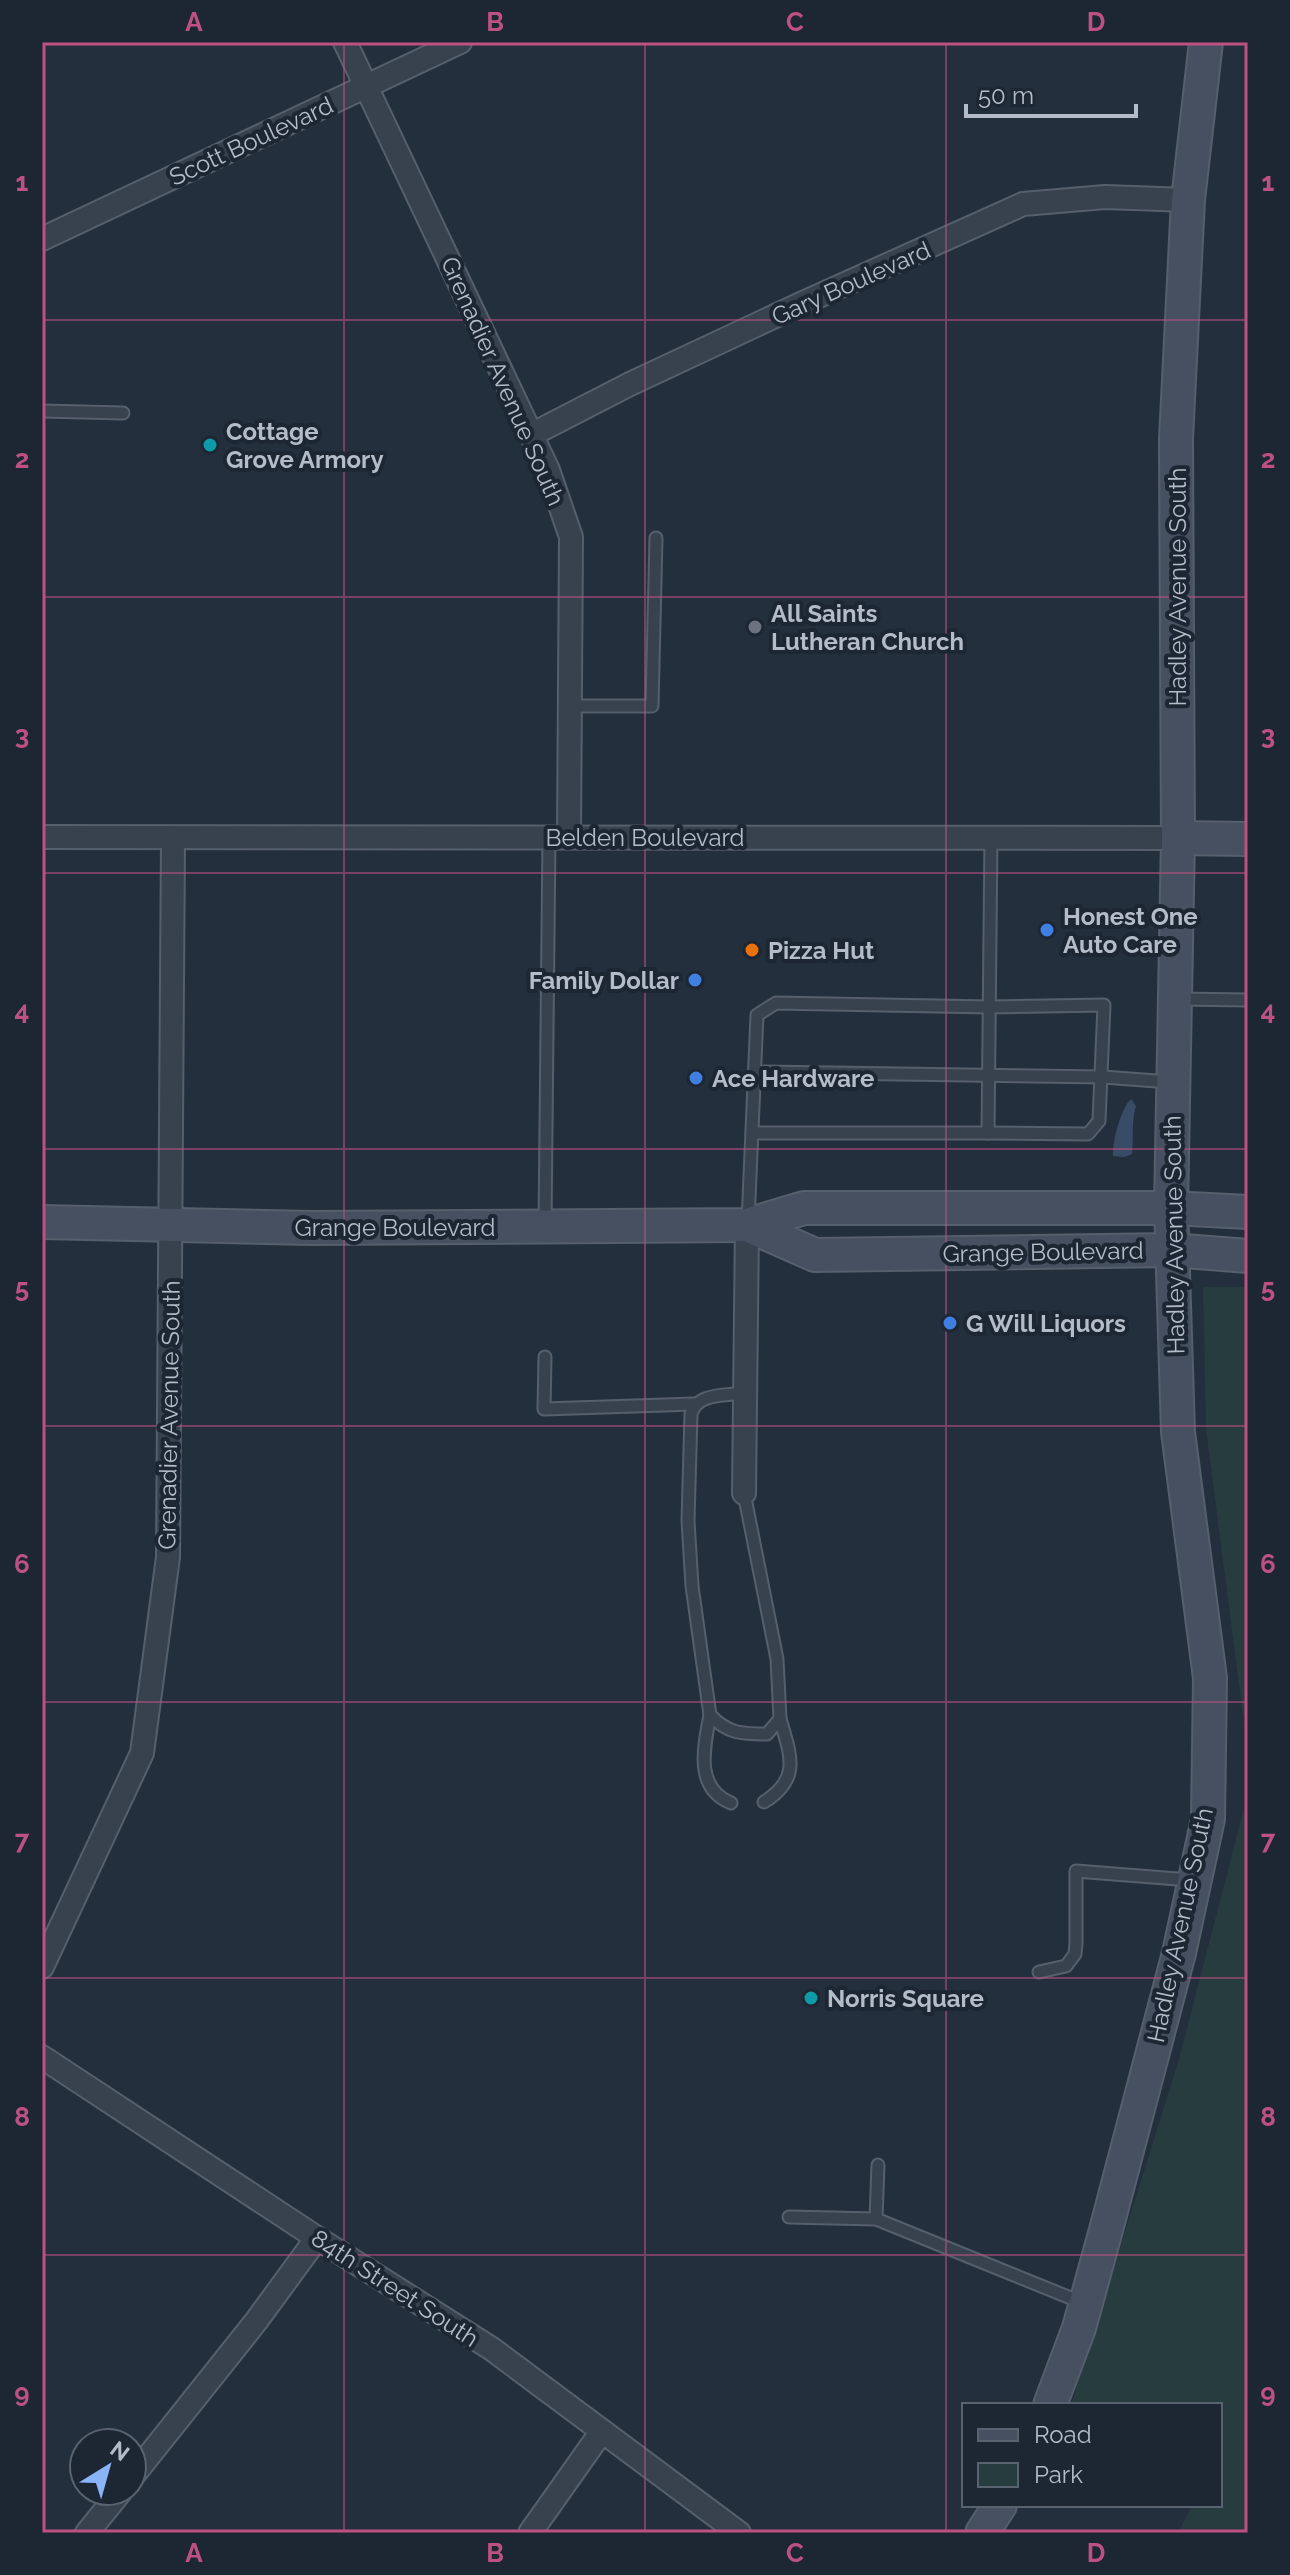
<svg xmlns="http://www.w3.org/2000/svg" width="1290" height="2575" font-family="Raleway,sans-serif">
  <rect width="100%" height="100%" fill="#242f3e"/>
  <g fill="#263c3f">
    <polygon points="1203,1287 1248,1287 1248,1754 1206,1429"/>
    <polygon points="1248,1793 1248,2533 1178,2533 1192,2505 1220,2505 1220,2405 1078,2405 1072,2402 1179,2059"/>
  </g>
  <path fill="#394c67" d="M1131,1099L1136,1106C1131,1122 1134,1137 1132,1154L1124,1157L1113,1156C1112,1142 1121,1108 1131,1099Z"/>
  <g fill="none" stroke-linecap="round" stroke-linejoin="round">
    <defs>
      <g id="lane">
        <polyline points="42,411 123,413"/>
        <polyline points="569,706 652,706 656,538"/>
        <polyline points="1179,999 1248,1000"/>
        <polyline points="755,1072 1103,1077 1170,1082"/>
        <polyline points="753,1133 988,1133 991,837"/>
        <polyline points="748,1222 757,1015 776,1003 990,1007 1104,1005 1099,1121 1088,1134 988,1133"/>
        <polyline points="545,1226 549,837"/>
        <polyline points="545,1357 544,1409 694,1404"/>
        <path d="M743,1393C724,1396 697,1393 691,1414L688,1521L692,1586L710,1715C728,1734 742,1734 767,1734L780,1719L777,1659L744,1493"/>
        <path d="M710,1715C704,1747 694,1788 731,1803"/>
        <path d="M764,1802C801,1779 791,1756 780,1719"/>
        <polyline points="1039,1972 1066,1966 1075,1954 1076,1943 1076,1871 1190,1880"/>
        <polyline points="789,2217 876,2219 1083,2303"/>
        <polyline points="876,2219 878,2165"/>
      </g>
      <g id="street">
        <polyline points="345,42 548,470 571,537 569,836"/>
        <polyline points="42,239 460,42"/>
        <polyline points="531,435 630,384 803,303 1023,204 1105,197 1188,200"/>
        <polyline points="42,837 1178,838"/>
        <polyline points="744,1493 747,1225"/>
        <polyline points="42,1967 142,1753 168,1557 173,838"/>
        <polyline points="42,2057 317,2238 492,2349 739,2533"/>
        <polyline points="132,2477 257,2320 317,2238"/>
        <polyline points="87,2533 121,2491"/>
        <polyline points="530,2533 602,2431"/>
      </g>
      <g id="secondary">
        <polyline points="1178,838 1248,839"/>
        <polyline points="42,1222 312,1228 747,1225 804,1208 1171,1208 1248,1212"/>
        <polyline points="747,1225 815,1255 1171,1250 1248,1256"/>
        <polyline points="1050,2405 1079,2328 1106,2230 1179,1953 1208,1819 1210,1678 1178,1432 1171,1208 1178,838 1176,439 1188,200 1206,42"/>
        <polyline points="982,2533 1000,2505"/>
      </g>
    </defs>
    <use href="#lane" stroke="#565f6c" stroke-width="15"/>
    <use href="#street" stroke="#565f6c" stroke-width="26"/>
    <use href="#secondary" stroke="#565f6c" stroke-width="36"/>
    <use href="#lane" stroke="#38414e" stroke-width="11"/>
    <use href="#street" stroke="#38414e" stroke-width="22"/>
    <use href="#secondary" stroke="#465061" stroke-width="32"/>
  </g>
  <path fill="none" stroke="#bd5182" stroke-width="2" stroke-opacity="0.55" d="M344,42V2533M645,42V2533M946,42V2533M42,320H1248M42,597H1248M42,873H1248M42,1149H1248M42,1426H1248M42,1702H1248M42,1978H1248M42,2255H1248"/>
  <g fill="#0f9aa8" stroke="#1d2633" stroke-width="3">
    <circle cx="210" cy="445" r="8"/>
    <circle cx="811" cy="1998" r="8"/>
  </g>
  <circle fill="#6b7280" stroke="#1d2633" stroke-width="3" cx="755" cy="627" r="8"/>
  <g fill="#3f7fe0" stroke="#1d2633" stroke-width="3">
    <circle cx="1047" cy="930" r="8"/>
    <circle cx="695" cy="980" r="8"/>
    <circle cx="696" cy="1078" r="8"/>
    <circle cx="950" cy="1323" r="8"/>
  </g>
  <circle fill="#e8710a" stroke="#1d2633" stroke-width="3" cx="752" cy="950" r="8"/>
  <g text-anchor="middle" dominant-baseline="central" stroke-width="8" stroke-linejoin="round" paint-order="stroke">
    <g font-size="24" fill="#b4bcc9" stroke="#1d2633">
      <text transform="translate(251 141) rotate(-25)">Scott Boulevard</text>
      <text transform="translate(851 283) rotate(-24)">Gary Boulevard</text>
      <text transform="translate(503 381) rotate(66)">Grenadier Avenue South</text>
      <text transform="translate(1177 587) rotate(-90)">Hadley Avenue South</text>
      <text x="645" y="837">Belden Boulevard</text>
      <text x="395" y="1227">Grange Boulevard</text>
      <text transform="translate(1174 1235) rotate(-91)">Hadley Avenue South</text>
      <text transform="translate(1043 1252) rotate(-1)">Grange Boulevard</text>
      <text transform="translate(169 1415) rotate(-89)">Grenadier Avenue South</text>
      <text transform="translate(1180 1925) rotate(-78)">Hadley Avenue South</text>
      <text transform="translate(395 2288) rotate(33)">84th Street South</text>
    </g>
    <g font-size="24" font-weight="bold" fill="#b4bcc9" stroke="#1d2633" text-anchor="start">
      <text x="226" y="431">Cottage<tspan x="226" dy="28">Grove Armory</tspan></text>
      <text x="771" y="613">All Saints<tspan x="771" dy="28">Lutheran Church</tspan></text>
      <text x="1063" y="916">Honest One<tspan x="1063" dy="28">Auto Care</tspan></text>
      <text x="768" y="950">Pizza Hut</text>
      <text x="679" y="980" text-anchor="end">Family Dollar</text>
      <text x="712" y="1078">Ace Hardware</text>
      <text x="966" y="1323">G Will Liquors</text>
      <text x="827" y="1998">Norris Square</text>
    </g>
  </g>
  <rect width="1290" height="2575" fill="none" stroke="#1d2633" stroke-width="88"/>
  <rect x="962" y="2403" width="260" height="104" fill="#1d2633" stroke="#59626f" stroke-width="2"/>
  <rect x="978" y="2429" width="40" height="12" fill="#465061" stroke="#59626f" stroke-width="2"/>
  <text x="1034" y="2443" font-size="24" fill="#b4bcc9">Road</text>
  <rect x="978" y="2463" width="40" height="24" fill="#263c3f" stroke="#59626f" stroke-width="2"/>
  <text x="1034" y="2483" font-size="24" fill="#b4bcc9">Park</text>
  <g transform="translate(108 2467) rotate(37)"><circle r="38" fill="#1d2633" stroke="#59626f" stroke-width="2"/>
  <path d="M0-6L14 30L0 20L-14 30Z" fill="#8ab4f8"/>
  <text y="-12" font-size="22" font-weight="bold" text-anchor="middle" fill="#b4bcc9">N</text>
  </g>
  <path d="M966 104v12h170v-12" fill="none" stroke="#b4bcc9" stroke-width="4"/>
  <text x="978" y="104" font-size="24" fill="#b4bcc9" stroke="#1d2633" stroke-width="6" paint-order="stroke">50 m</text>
  <rect x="44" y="44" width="1202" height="2487" fill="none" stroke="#bd5182" stroke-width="3"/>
  <g font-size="26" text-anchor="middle" font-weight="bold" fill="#bd5182">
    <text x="194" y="31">A</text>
    <text x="495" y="31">B</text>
    <text x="795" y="31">C</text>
    <text x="1096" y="31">D</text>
    <text x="22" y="191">1</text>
    <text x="1268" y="191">1</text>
    <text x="22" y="468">2</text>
    <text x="1268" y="468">2</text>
    <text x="22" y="744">3</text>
    <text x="1268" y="744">3</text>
    <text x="22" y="1020">4</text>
    <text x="1268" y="1020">4</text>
    <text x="22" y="1297">5</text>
    <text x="1268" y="1297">5</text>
    <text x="22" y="1573">6</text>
    <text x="1268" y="1573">6</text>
    <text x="22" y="1849">7</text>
    <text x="1268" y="1849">7</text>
    <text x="22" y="2126">8</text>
    <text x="1268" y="2126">8</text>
    <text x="22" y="2402">9</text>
    <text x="1268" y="2402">9</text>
    <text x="194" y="2562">A</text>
    <text x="495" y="2562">B</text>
    <text x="795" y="2562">C</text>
    <text x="1096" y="2562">D</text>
  </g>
</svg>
